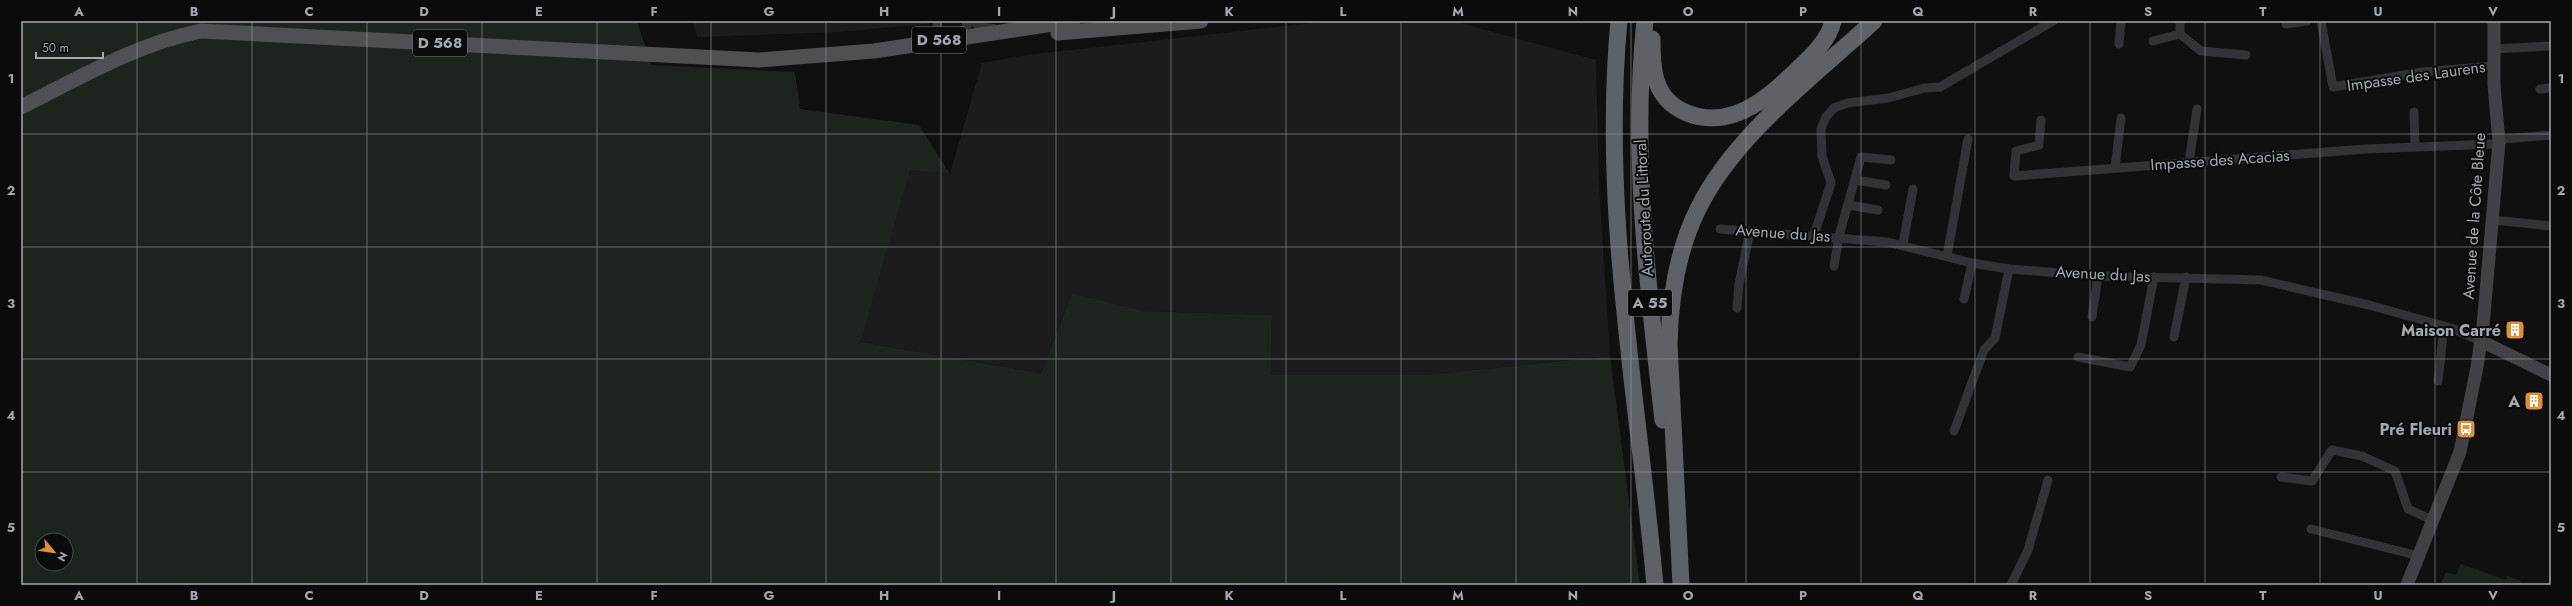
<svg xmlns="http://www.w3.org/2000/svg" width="2572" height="606" font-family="Jost,sans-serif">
  <rect width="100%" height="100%" fill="#101011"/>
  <g fill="#1c1c1e">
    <polygon points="693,21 956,21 840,32 697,37"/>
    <polygon points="1330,21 1453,21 1596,60 1599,185 1610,356 1425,375 1271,375 1272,315 1144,311 1072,293 1041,373 861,342 910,169 950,174 982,63 1027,55"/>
  </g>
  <g fill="#1d231d" fill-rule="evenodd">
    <path d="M21,21H637L651,65L795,72L800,109L919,125L950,174L910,170L861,342L1041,373L1072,293L1144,311L1272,315L1271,375H1425L1610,356L1640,585H21ZM42,540H66V564H42Z"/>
    <polygon points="2461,564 2506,580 2507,576 2521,581 2519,585 2440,585 2446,572 2456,575"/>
  </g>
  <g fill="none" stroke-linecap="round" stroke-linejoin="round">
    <g stroke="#313336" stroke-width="9">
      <polyline points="971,21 983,27 995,29"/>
      <polyline points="2180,21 2180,34 2201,51 2246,55"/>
      <polyline points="2286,21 2286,24 2307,21"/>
      <polyline points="2321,21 2333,87 2422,72 2494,66"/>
      <polyline points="959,40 967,26 966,21"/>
      <polyline points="2153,41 2180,34"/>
      <polyline points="936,44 934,41 938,21"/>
      <polyline points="2119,44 2121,21"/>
      <polyline points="2494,49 2551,46"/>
      <polyline points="2540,89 2551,88"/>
      <polyline points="2414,112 2415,147"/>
      <polyline points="2041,120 2039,145 2016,151 2014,176 2366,149 2495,144 2503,139 2551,135"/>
      <polyline points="2189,162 2197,109"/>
      <polyline points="2115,168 2121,118"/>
      <polyline points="1855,180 1886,185"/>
      <polyline points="1848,205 1878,210"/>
      <polyline points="2493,220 2551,226"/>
      <polyline points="1720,229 1887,242 1972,263 2009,269 2098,276 2261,280 2369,305 2451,328 2481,341"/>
      <polyline points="1814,235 1831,183 1822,156 1821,129 1826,117 1834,108 1848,103 1888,98 1925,88 1940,87 2053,21"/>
      <polyline points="1903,244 1913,189"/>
      <polyline points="1947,256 1968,139"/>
      <polyline points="1834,266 1839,236 1861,157 1891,160"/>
      <polyline points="1964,299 1972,263"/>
      <polyline points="1737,308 1739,284 1750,231"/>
      <polyline points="2092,317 2098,276"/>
      <polyline points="2174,337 2186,277"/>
      <polyline points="2078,357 2130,367 2141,345 2154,277"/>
      <polyline points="2438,381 2444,326"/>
      <polyline points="1954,431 1984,350 1995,338 2009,269"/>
      <polyline points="2281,477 2312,481 2332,450 2362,456 2395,471 2408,509 2432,520"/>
      <polyline points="2311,529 2419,556"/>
      <polyline points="2011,585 2028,550 2048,480"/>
    </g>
    <g stroke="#404246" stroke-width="13">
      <polyline points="2481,341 2551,375"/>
      <polyline points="2407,585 2460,452 2477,367 2483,326 2499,142 2494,85 2494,21"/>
    </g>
    <g stroke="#4e5054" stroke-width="15">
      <polyline points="1058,33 1201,21"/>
      <path d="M21,107C79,78 136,44 201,31L759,60L874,51L1073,21"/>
    </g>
    <g stroke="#5e6166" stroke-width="17">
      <path d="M1619,21C1601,210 1638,397 1655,585"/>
      <path d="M1645,21C1631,154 1648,287 1663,420"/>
      <path d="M1652,39C1652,51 1652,64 1655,76C1663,112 1703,125 1735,114C1759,106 1780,86 1797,70C1811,57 1829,40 1833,21"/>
      <path d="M1681,585L1669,344C1670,298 1677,251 1698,209C1734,135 1814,76 1874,21"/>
    </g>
  </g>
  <path fill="none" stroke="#a2a9b1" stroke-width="1" stroke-opacity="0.55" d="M137,21V585M252,21V585M367,21V585M482,21V585M597,21V585M711,21V585M826,21V585M941,21V585M1056,21V585M1171,21V585M1286,21V585M1401,21V585M1516,21V585M1631,21V585M1746,21V585M1861,21V585M1975,21V585M2090,21V585M2205,21V585M2320,21V585M2435,21V585M21,134H2551M21,247H2551M21,359H2551M21,472H2551"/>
  <defs>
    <symbol id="building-square" viewBox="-11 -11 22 22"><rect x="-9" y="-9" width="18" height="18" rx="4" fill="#df8f3a" stroke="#0b0b0c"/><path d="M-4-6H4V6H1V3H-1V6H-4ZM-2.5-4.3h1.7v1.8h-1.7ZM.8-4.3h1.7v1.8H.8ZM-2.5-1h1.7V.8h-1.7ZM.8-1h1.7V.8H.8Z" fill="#fff"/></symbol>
    <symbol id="bus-square" viewBox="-11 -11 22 22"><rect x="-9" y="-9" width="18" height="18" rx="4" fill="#df8f3a" stroke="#0b0b0c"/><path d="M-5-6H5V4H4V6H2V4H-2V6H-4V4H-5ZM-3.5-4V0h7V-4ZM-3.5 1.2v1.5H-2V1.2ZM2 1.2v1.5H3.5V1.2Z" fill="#fff"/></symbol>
  </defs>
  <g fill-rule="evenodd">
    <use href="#building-square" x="2504" y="319" width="22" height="22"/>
    <use href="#building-square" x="2523" y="390" width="22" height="22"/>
    <use href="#bus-square" x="2455" y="418" width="22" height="22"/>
  </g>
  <g text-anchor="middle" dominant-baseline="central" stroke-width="4" stroke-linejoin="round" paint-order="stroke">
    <g fill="#0b0b0c" stroke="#757a80" stroke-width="1">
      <rect x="912" y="27" width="54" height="26" rx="3"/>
      <rect x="413" y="30" width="54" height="26" rx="3"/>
      <rect x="1628" y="290" width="44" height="26" rx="3"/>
    </g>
    <g font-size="15" font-weight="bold" fill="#a2a9b1">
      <text x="939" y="40">D 568</text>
      <text x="440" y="43">D 568</text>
      <text x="1650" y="303">A 55</text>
    </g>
    <g font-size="16" fill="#a2a9b1" stroke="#0b0b0c">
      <text transform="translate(2416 76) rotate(-8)">Impasse des Laurens</text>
      <text transform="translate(2220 160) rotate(-4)">Impasse des Acacias</text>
      <text transform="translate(1644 208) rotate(-93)">Autoroute du Littoral</text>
      <text transform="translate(2474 216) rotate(-86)">Avenue de la Côte Bleue</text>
      <text transform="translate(1783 233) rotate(4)">Avenue du Jas</text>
      <text transform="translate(2103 274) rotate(3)">Avenue du Jas</text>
    </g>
    <g font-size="16" font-weight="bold" fill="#a2a9b1" stroke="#0b0b0c" text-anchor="end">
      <text x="2501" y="330">Maison Carré</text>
      <text x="2520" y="401">A</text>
      <text x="2452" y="429">Pré Fleuri</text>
    </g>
  </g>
  <rect width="2572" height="606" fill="none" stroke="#0b0b0c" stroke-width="44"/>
  <g transform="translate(54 552) rotate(119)"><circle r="19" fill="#0b0b0c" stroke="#474a4e"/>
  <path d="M0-3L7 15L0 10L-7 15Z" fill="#df8f3a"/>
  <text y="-6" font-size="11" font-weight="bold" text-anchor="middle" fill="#a2a9b1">N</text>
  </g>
  <path d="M36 52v6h67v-6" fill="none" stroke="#a2a9b1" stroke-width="2"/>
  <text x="42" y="52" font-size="12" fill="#a2a9b1" stroke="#0b0b0c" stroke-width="3" paint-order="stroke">50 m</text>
  <rect x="22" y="22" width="2528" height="562" fill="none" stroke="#a2a9b1" stroke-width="1.5"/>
  <g font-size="13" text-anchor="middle" font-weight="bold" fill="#a2a9b1">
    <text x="79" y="16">A</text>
    <text x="194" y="16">B</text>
    <text x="309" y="16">C</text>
    <text x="424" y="16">D</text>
    <text x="539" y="16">E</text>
    <text x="654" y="16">F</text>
    <text x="769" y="16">G</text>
    <text x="884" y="16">H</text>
    <text x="999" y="16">I</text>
    <text x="1114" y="16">J</text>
    <text x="1229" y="16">K</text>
    <text x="1343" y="16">L</text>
    <text x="1458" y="16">M</text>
    <text x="1573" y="16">N</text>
    <text x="1688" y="16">O</text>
    <text x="1803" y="16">P</text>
    <text x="1918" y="16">Q</text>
    <text x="2033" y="16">R</text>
    <text x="2148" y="16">S</text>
    <text x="2263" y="16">T</text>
    <text x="2378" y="16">U</text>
    <text x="2493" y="16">V</text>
    <text x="11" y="83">1</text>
    <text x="2561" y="83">1</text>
    <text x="11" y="195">2</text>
    <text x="2561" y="195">2</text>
    <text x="11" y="308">3</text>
    <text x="2561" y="308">3</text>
    <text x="11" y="420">4</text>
    <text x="2561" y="420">4</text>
    <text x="11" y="532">5</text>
    <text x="2561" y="532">5</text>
    <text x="79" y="600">A</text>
    <text x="194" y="600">B</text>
    <text x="309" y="600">C</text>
    <text x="424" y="600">D</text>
    <text x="539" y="600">E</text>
    <text x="654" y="600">F</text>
    <text x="769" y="600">G</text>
    <text x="884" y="600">H</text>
    <text x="999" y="600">I</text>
    <text x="1114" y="600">J</text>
    <text x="1229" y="600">K</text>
    <text x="1343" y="600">L</text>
    <text x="1458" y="600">M</text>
    <text x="1573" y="600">N</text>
    <text x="1688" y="600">O</text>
    <text x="1803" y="600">P</text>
    <text x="1918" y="600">Q</text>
    <text x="2033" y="600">R</text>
    <text x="2148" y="600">S</text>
    <text x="2263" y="600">T</text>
    <text x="2378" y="600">U</text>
    <text x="2493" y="600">V</text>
  </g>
</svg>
